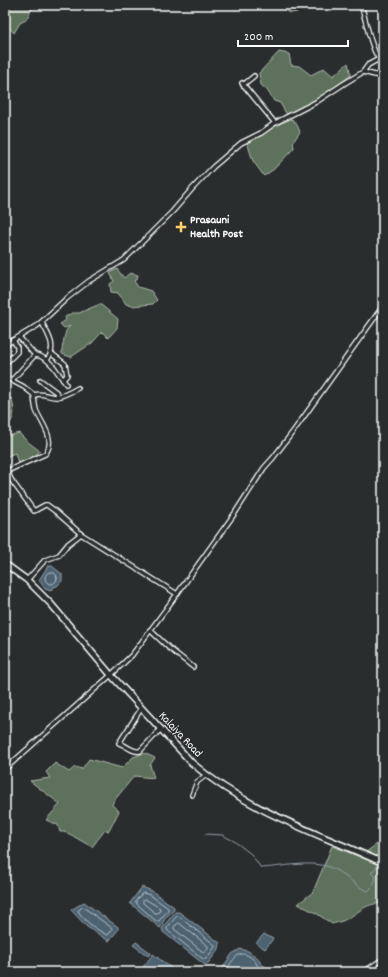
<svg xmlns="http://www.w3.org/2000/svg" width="388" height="977" font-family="Dekko,sans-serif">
  <rect width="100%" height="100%" fill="#2a2d2e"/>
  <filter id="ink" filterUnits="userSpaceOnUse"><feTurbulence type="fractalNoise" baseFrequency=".025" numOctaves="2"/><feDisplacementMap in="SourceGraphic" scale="8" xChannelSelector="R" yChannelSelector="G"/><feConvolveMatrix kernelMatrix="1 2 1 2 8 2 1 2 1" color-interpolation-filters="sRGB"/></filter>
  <g filter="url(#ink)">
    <g fill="#5d715b" stroke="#aeb8ad">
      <path d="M5,5H34L26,20L20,23L14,33C5,24 5,17 5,5Z"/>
      <polygon points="278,5 308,5 298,12 290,13"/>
      <polygon points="279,52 289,54 291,65 299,66 311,75 324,68 333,76 348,63 351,75 318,100 287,115 280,103 274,101 267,90 261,85 259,73"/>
      <polygon points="292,119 297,125 300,132 293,142 294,148 274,169 264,176 253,161 247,142 281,123"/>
      <polygon points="117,269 124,278 130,273 138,275 137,279 134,281 138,287 151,291 157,300 153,304 132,306 126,304 118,293 111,292 110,284 114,281 110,273"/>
      <path d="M100,304L118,319L117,328L108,338L102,332L92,343L71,357L62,354C61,351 65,334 66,331C66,330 70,326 71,326L64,328L60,324L66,320L65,317L72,313H79Z"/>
      <path d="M5,395L12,399C15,415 15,417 5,430Z"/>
      <polygon points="5,433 8,436 19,433 28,442 40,451 33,457 18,463 15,453 8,456 5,460"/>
      <polygon points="144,753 155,758 150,765 154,778 134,776 113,802 112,805 119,811 109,831 105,830 92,847 66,832 60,832 58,825 46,820 60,804 30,781 50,778 46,772 55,763 69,772 75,767 82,769 89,759 122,768 133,757"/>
      <polygon points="383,840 383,860 366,852"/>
      <path d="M332,846L383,866V904C366,901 356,916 342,921C339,922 335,923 332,924L316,913L298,904L313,892Z"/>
    </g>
    <g fill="#4e6372" stroke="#95a1aa">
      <polygon points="48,566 52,566 62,574 62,581 57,586 53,587 51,591 45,589 39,580"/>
      <polygon points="142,887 152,891 174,907 174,910 166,917 160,928 130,903"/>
      <polygon points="84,902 118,927 118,930 109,941 87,927 71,910"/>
      <polygon points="175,912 179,912 220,943 219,949 206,966 163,932 162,928"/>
      <polygon points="264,934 273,939 265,949 256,943"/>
      <polygon points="136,942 151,953 148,956 133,945"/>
      <polygon points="240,949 248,951 258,958 261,964 275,972 220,972 232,954"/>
      <polygon points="153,954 175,971 175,972 150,972 143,967"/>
    </g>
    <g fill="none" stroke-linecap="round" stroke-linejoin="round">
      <g stroke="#b8c1c7" stroke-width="1">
        <circle cx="51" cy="578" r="6"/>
        <polygon points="143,893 150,895 168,908 168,910 159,921 156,921 136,903 136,901"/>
        <polygon points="145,899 160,908 160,910 158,913 155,913 143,903 143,901"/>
        <path d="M83,907L112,928V930L109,934L107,935C96,929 85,922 78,911Z"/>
        <polygon points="178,916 215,945 215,947 206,959 203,959 167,930 167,928 176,917"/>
        <polygon points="179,923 208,946 208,948 205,952 203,952 174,929 174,927"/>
        <path d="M225,972C233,961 238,946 253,959C256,961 256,965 259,967C261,969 265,971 267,972"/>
      </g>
      <path stroke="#95a1aa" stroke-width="1" d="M205,834L222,835L234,841L251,854L261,868C282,867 309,860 329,867C344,872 355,887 368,891L373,886L376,877L371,873L379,864"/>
      <defs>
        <g id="minor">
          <path d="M361,5C366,20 368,36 375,52C377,56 380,61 383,65"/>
          <polyline points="363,72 368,65 379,59"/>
          <polyline points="242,83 275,123"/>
          <polyline points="243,85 254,76"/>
          <path d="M42,323C49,336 57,347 47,360L54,367L66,384"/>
          <polyline points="19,337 35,355"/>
          <polyline points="5,345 37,326 66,299 89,281 124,260 173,211 192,189 213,167 241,143 261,133 275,123 316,102 345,83 363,72 383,77"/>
          <polyline points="52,354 65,364 67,375 63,380"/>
          <polyline points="5,364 17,352 17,347 13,340"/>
          <path d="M5,377L24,387L34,395C34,400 35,405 36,410C41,423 57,440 45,454L5,472"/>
          <polyline points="12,380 35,355 40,356 47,360"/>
          <polyline points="40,380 56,392 58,395 57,397"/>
          <path d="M34,395C42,392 48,397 56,397C64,396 71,392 78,388"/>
          <polyline points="27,580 45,560 59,555 68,544 81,534"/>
          <polyline points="177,594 235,513 264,468 273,458 295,429 383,306"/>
          <polyline points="150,630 169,648 193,667"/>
          <path d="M141,709L119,743C126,745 133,753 140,751L161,729"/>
          <polyline points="5,769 111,675 132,655 177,594 81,534 55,511 47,505 45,505 34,511 12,481 7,471"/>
          <polyline points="192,795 197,782 206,775"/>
          <polyline points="364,972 383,959"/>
        </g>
        <path id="secondary" d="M5,564L27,580L51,604L111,675L192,763C247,811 318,833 383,863"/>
      </defs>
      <use href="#minor" stroke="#fff" stroke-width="6"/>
      <use href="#secondary" stroke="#fff" stroke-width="8"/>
      <use href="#minor" stroke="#2a2d2e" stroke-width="3.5"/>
      <use href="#secondary" stroke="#2a2d2e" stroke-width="5"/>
    </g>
  </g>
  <path fill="#ffd166" stroke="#2a2d2e" stroke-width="1.5" d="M179 221h4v4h4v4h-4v4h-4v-4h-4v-4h4z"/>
  <g text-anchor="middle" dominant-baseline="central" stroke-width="3" stroke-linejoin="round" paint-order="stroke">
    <g font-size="12" font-weight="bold" fill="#fff" stroke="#2a2d2e" text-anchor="start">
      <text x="190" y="220">Prasauni<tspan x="190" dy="14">Health Post</tspan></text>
    </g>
    <g font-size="12" fill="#fff" stroke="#2a2d2e">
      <text transform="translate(180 735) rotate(47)">Kalaiya Road</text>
    </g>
  </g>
  <rect width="388" height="977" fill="none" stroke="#2a2d2e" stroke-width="20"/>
  <rect x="10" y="10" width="368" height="957" fill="none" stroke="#fff" stroke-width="1.5" filter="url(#ink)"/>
  <path d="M238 40v6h110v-6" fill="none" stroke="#ffffff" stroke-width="2"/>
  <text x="244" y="40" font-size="12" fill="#ffffff" stroke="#2a2d2e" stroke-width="3" paint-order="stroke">200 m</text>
</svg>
